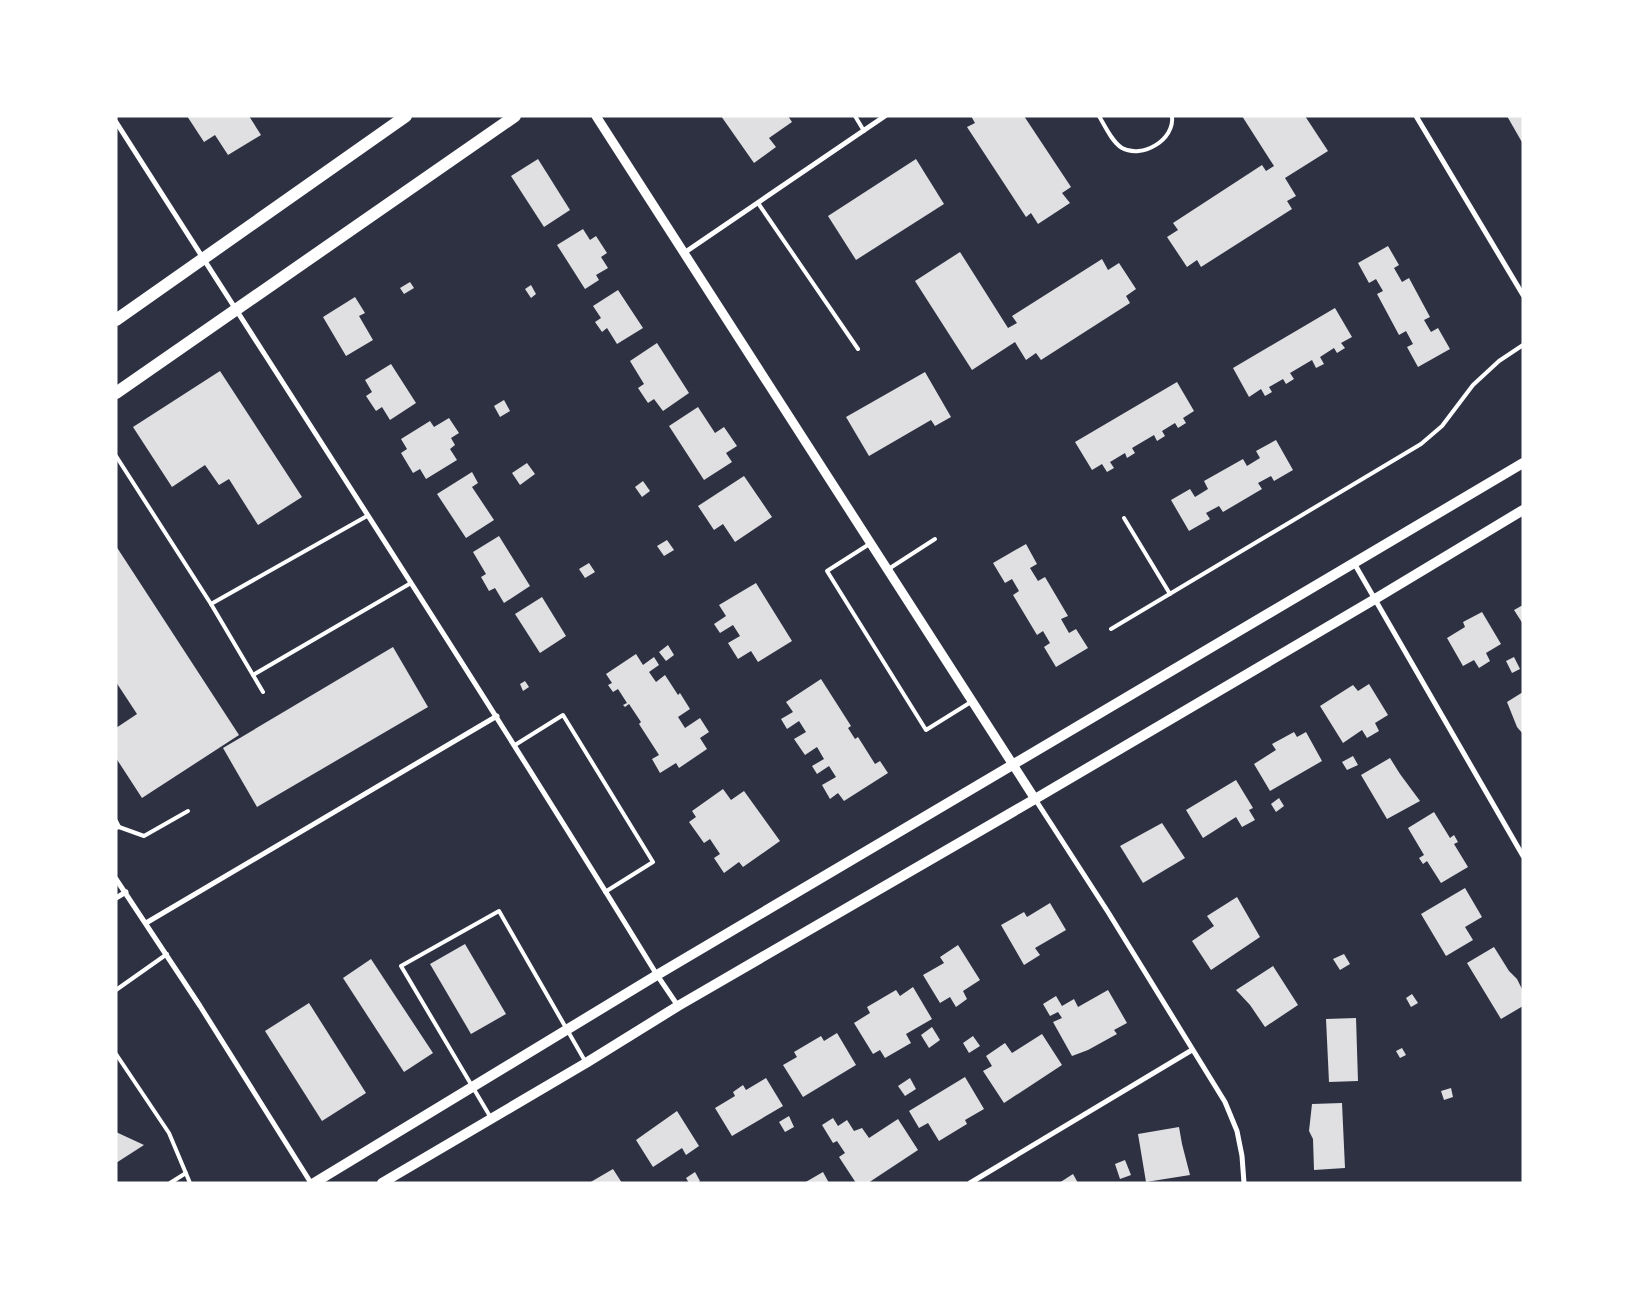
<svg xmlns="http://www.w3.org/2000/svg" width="1639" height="1299" font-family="'DejaVu Sans',sans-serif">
  <rect width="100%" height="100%" fill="#2d3142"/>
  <g fill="#e0e0e3">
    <polygon points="187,116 249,116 261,135 228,155 215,135 204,142"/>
    <polygon points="721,116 788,116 792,122 769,138 776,147 754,163"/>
    <polygon points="971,116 1024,116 1071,187 1062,193 1070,203 1038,224 1031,213 1026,217 967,127 975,123"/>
    <polygon points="1242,116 1305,116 1328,151 1285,178 1296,196 1287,201 1292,209 1201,267 1197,260 1187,267 1167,237 1178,230 1173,223 1262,165 1266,171 1274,166"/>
    <polygon points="1507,116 1523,116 1523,144"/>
    <polygon points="538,159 570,210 544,227 511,176"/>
    <polygon points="916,159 944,204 856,260 828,216"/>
    <polygon points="583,229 590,240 596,236 607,253 601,257 608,268 596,275 599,280 585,289 557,245"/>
    <polygon points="1388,246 1399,265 1394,268 1402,282 1409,278 1430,317 1424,320 1431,332 1438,328 1450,349 1418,367 1407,347 1413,344 1406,331 1399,335 1377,294 1383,291 1376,279 1369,283 1358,263"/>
    <polygon points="960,252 1008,328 1017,323 1012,316 1102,259 1108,270 1119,263 1136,289 1126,296 1130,303 1041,360 1036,353 1026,360 1015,342 972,370 915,281"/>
    <polygon points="410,282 414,288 404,294 400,288"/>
    <polygon points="531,285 536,294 531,298 525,289"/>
    <polygon points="618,290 643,328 617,344 607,328 602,332 595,322 601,318 593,306"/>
    <polygon points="355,297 365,313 359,316 373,340 346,356 323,317"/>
    <polygon points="1335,308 1352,337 1341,343 1345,348 1337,353 1334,348 1320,357 1324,364 1316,368 1312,360 1290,373 1294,379 1286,384 1283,379 1269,387 1272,392 1265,396 1261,389 1249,397 1233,368"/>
    <polygon points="657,343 689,393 663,411 654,399 648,403 638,388 644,384 630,361"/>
    <polygon points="391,364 416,403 390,420 382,407 376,411 366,396 372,392 365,380"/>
    <polygon points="220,371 302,497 258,525 229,479 219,485 205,465 172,487 133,427"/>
    <polygon points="925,372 951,417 935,426 931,420 869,456 846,417"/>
    <polygon points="1177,382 1194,411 1183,418 1186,423 1178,428 1175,423 1162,431 1165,436 1157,441 1154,435 1132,448 1135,453 1127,458 1125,453 1110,462 1114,468 1107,472 1102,464 1092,470 1075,442"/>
    <polygon points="504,400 510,411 500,417 494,406"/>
    <polygon points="698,407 715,433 724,427 737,446 726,453 732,462 704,480 669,426"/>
    <polygon points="449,418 459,433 451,438 455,445 450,449 457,460 426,479 420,469 413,473 401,453 407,449 401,439 430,421 434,427"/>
    <polygon points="1276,440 1293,470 1274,481 1271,476 1258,483 1262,489 1223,512 1219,506 1206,513 1210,519 1189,531 1171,500 1190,489 1195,497 1208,489 1204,481 1243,459 1247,466 1260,458 1256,451"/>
    <polygon points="527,463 535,474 520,485 512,473"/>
    <polygon points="472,472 478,483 472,487 494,520 466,538 437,494"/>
    <polygon points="744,476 772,517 735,542 723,524 714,530 698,506"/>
    <polygon points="643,481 650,491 642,497 635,487"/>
    <polygon points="499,536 530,586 504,603 495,588 489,591 481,577 486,574 473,552"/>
    <polygon points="667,540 674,550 664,556 657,546"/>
    <polygon points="1026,544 1037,564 1030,568 1038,581 1045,577 1068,616 1061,619 1069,633 1076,629 1088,648 1056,667 1044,647 1050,643 1043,631 1037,635 1013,595 1019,591 1012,579 1005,583 993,563"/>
    <polygon points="116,546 239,735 142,798 116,758 116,728 137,714 116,682"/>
    <polygon points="589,563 595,572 585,578 579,569"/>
    <polygon points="756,583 792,641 758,662 751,651 738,659 728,643 740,636 733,625 720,633 714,624 726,616 719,605"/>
    <polygon points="542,597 566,636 540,653 515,614"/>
    <polygon points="1523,605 1523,624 1514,610"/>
    <polygon points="1482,612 1501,644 1486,653 1490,661 1479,668 1474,660 1463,666 1447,638 1465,627 1463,622"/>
    <polygon points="668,645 674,655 666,661 659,652"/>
    <polygon points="393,647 428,707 257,807 223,748"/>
    <polygon points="636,654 643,665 654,657 659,665 649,672 656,682 665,675 678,695 680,693 690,709 678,717 685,728 700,718 709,732 700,738 707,749 679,768 676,763 660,773 652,759 659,755 639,724 641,722 629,704 625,707 623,705 627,703 618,689 613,692 608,685 612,683 606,674"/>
    <polygon points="1514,657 1520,669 1512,673 1506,661"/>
    <polygon points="821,679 851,726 848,728 855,739 858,737 875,764 880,761 888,773 844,801 838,793 830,799 822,785 836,777 829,766 817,774 812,766 824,759 817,747 805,755 794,739 806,732 799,721 787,729 781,719 793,712 786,702"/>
    <polygon points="525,681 529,687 523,691 520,684"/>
    <polygon points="1369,684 1388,715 1375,723 1379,731 1367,738 1362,730 1343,743 1320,706 1353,685 1358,691"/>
    <polygon points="1523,692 1523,734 1517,727 1507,702"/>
    <polygon points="1294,732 1297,737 1306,732 1322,761 1270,791 1254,764 1276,750 1272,744"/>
    <polygon points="1353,756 1358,765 1347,770 1342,762"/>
    <polygon points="1390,758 1400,774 1420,801 1387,819 1361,775"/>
    <polygon points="1236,780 1253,808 1249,810 1255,820 1242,827 1236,817 1203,838 1186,810"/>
    <polygon points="723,789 731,800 744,791 780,841 743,867 739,862 724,873 714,858 720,854 710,839 704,843 689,822 696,817 692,811"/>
    <polygon points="1279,798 1284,806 1276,812 1271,804"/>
    <polygon points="1434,812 1450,838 1454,835 1458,842 1454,844 1468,867 1441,883 1427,861 1423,864 1419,858 1424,855 1408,828"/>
    <polygon points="1162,823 1185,858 1143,883 1120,846"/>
    <polygon points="1465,888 1482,917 1465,927 1473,940 1446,956 1421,914"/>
    <polygon points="1237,897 1260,937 1211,970 1192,941 1214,926 1207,916"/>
    <polygon points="1050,903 1066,930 1035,948 1040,955 1024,965 1001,925 1024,912 1027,917"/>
    <polygon points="465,944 506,1014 471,1034 430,964"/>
    <polygon points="958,945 980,980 963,991 967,999 956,1007 950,997 940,1003 923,975 944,963 940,957"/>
    <polygon points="1494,947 1509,971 1517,979 1523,991 1523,1006 1501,1019 1467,963"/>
    <polygon points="1344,954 1350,964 1340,970 1333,959"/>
    <polygon points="371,959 433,1053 404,1072 343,978"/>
    <polygon points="1273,966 1298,1005 1265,1027 1250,1005 1236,990"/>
    <polygon points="913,987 932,1019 906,1034 911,1043 885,1058 880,1050 873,1054 854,1023 870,1013 867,1007 896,990 900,996"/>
    <polygon points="1108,990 1127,1023 1114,1030 1117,1034 1088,1050 1072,1056 1053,1022 1062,1018 1058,1012 1050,1016 1043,1004 1056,996 1062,1006 1074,999 1078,1007"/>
    <polygon points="1412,994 1418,1003 1411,1007 1406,998"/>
    <polygon points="309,1003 366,1093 322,1121 265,1031"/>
    <polygon points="1356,1018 1358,1081 1329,1082 1326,1019"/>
    <polygon points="932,1027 940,1040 929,1048 921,1035"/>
    <polygon points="837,1033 856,1065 803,1097 783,1065 797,1057 794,1052 821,1036 824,1041"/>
    <polygon points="1042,1034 1062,1065 1004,1103 983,1071 992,1066 986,1056 1005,1043 1012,1053"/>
    <polygon points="973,1036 980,1046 969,1053 963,1043"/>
    <polygon points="1402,1048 1406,1055 1400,1058 1396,1051"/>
    <polygon points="965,1077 984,1109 965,1120 967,1124 939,1141 928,1123 919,1128 909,1111"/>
    <polygon points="766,1078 783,1106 732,1136 715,1108 735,1096 733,1092 743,1085 746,1090"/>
    <polygon points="910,1078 916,1089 905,1096 898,1086"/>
    <polygon points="1451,1088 1453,1097 1444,1100 1441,1091"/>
    <polygon points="1342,1103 1345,1168 1314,1170 1313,1139 1309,1131 1312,1104"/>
    <polygon points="677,1111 699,1146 686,1155 682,1148 653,1167 636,1140"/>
    <polygon points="789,1116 794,1127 785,1132 779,1122"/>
    <polygon points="833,1118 838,1126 847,1120 854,1131 862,1128 869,1138 898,1119 918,1150 868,1183 856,1183 839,1157 845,1153 837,1141 833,1143 822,1125"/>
    <polygon points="1179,1127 1182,1144 1190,1175 1146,1182 1138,1134"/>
    <polygon points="116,1132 144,1145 116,1163"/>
    <polygon points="1125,1160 1131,1175 1120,1179 1115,1164"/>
    <polygon points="613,1169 622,1183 589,1183"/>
    <polygon points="695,1172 700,1181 697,1183 689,1183 686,1178"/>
    <polygon points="823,1172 829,1183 804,1183"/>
    <polygon points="1073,1174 1078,1183 1059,1183"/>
  </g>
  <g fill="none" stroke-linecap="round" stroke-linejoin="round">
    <g stroke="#fff" stroke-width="4">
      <polyline points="855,116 864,131"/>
      <path d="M1099,116C1105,126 1112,142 1122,148C1142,159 1175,140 1172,116"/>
      <polyline points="758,203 858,349"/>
      <polyline points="116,456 211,604 263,692"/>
      <polyline points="1124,518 1170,594"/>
      <polyline points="871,543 827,571 926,730 971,702"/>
      <polyline points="887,570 935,539"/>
      <polyline points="211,604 367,516"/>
      <polyline points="1111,629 1421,444 1442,426 1473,385 1499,361 1523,345"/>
      <polyline points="253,675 411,583"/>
      <polyline points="515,745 563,715 653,862 605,892"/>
      <polyline points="116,821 119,827 116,828"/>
      <polyline points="119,827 144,836 188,811"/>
      <polyline points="116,990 167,954"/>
      <polyline points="116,1054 169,1133 190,1183"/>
      <polyline points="491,1118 401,966 499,911 585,1061"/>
      <polyline points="170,1183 186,1173"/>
    </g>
    <g stroke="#fff" stroke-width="5">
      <polyline points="1416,116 1523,295"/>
      <path d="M116,122C297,406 481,688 657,975L678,1006"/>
      <polyline points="684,253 885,116"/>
      <polyline points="1354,563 1523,856"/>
      <polyline points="1035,799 1108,912 1225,1102 1237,1131 1242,1156 1244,1183"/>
      <polyline points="116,879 200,1006 311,1183"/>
      <polyline points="116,898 126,892"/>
      <polyline points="146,923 497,716"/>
      <polyline points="970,1183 1192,1050"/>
    </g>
    <polyline stroke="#fff" stroke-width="9" points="596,116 1035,799"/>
    <g stroke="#fff" stroke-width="10">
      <polyline points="314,1183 657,975 1523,463"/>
      <polyline points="382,1183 586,1063 678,1006 1035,799 1375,599 1523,510"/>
    </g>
    <g stroke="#fff" stroke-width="12">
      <polyline points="116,320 406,116"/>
      <polyline points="116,393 515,116"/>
    </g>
  </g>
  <rect width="1639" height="1299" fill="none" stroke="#ffffff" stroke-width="235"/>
</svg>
